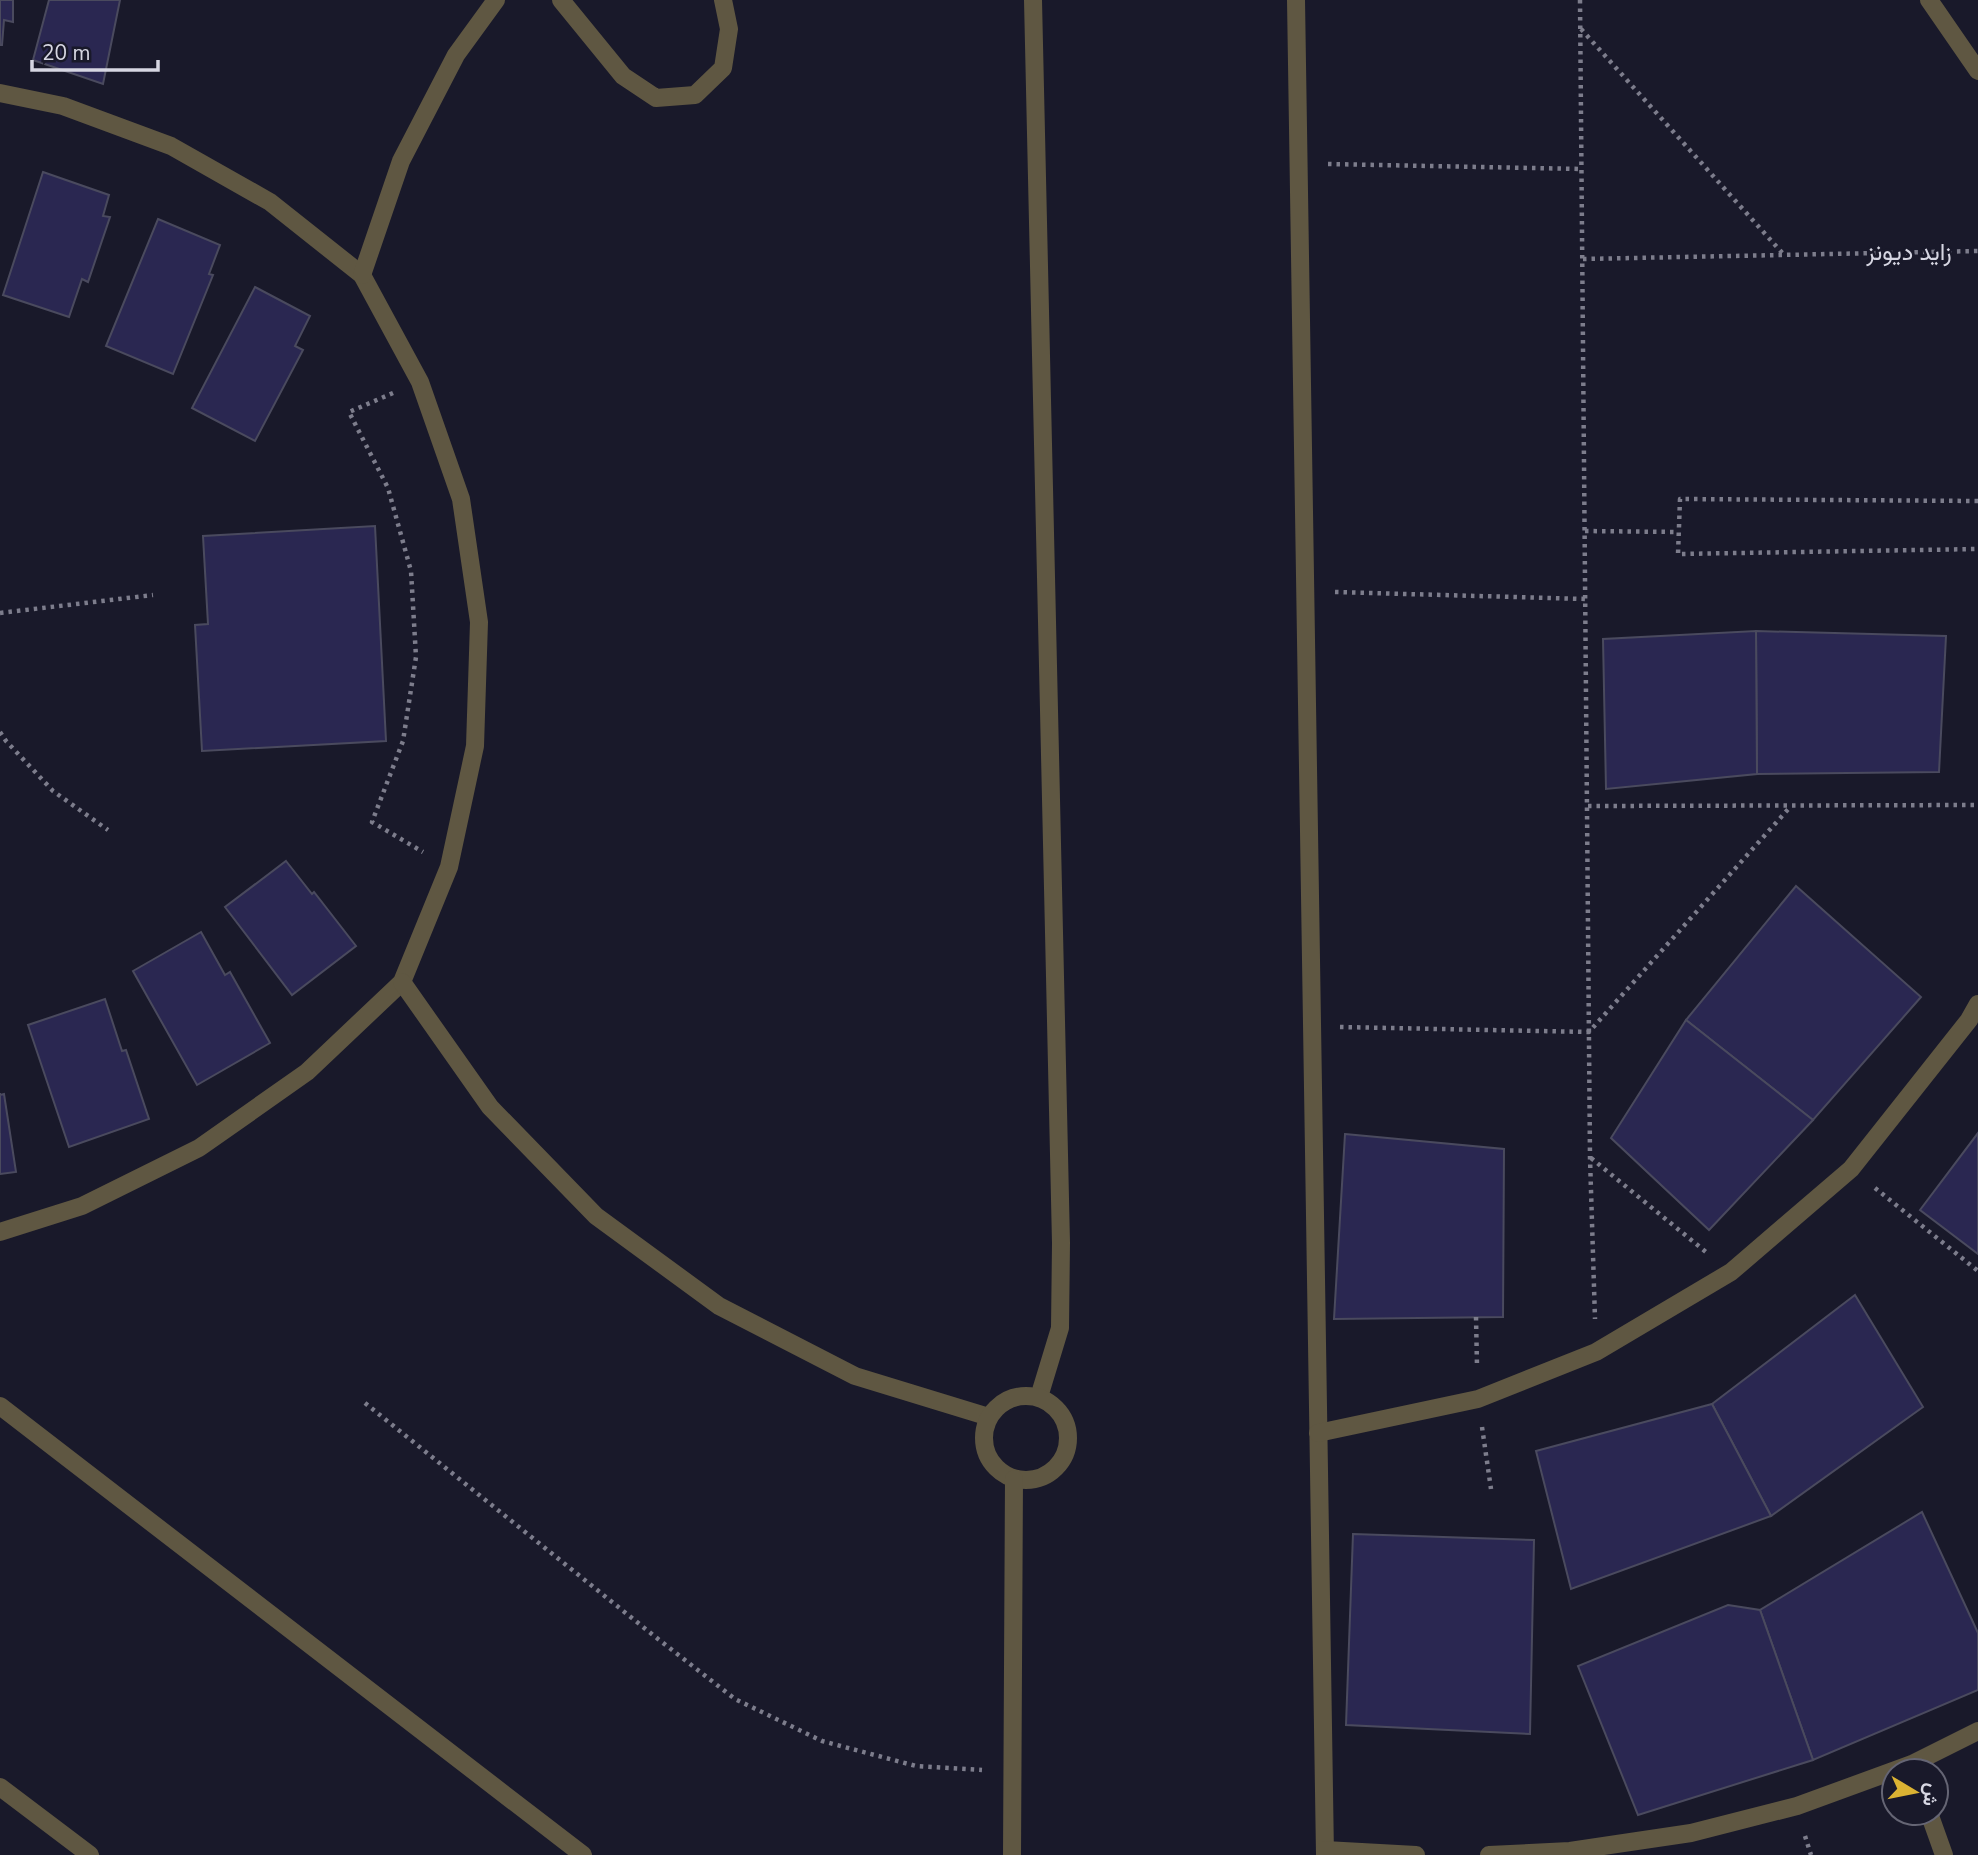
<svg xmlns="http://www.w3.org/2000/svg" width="1978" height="1855" font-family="'Nunito Sans',Vazirmatn,sans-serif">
  <rect width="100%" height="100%" fill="#19192a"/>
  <g fill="#2a2751" stroke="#4a4a5e" stroke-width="2">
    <polygon points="0,0 13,0 13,22 4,20 2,45 0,45"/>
    <polygon points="49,0 120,0 103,84 33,60"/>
    <polygon points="43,172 109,195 103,216 110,217 88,282 82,279 69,317 3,295"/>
    <polygon points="158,219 220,245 209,274 213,275 173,374 106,346"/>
    <polygon points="255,287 310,316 295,346 303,350 255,441 192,408"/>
    <polygon points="375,526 386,741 202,751 195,625 208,624 203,536"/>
    <polygon points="1756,631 1946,636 1939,772 1757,774"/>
    <polygon points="1756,631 1757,774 1606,789 1603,639"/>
    <polygon points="286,861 312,894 314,892 356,946 292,995 225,907"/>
    <polygon points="1796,886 1921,997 1813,1120 1686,1020"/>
    <polygon points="201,932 225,975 230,972 270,1043 197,1085 133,971"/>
    <polygon points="105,999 122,1051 126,1050 149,1119 69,1147 28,1025"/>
    <polygon points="1686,1020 1813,1120 1709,1230 1611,1138"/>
    <polygon points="0,1093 0,1095 4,1094 16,1172 0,1174"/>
    <polygon points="1978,1133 1978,1254 1920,1210"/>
    <polygon points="1345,1134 1504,1149 1503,1317 1334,1319"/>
    <polygon points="1855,1295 1923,1407 1771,1516 1712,1404"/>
    <polygon points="1712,1404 1771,1516 1571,1589 1536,1451"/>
    <polygon points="1922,1512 1978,1633 1978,1690 1813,1760 1760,1610"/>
    <polygon points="1353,1534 1534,1540 1530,1734 1346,1725"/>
    <polygon points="1728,1605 1760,1610 1813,1760 1638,1815 1578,1666"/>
  </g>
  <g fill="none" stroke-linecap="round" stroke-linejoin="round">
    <g stroke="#7d7d8c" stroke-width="4.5" stroke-dasharray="3.5 5" stroke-linecap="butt">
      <polyline points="1580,0 1590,1158 1595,1319"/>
      <polyline points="1581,29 1785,256"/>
      <polyline points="1328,164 1582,169"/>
      <polyline points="1583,259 1978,251"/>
      <polyline points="393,393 349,412 388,488 411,571 416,657 403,741 372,822 423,852"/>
      <polyline points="1978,501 1680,499 1678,554 1978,549"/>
      <polyline points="1585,531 1677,532"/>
      <polyline points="1335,592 1586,599"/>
      <polyline points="0,613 153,595"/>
      <polyline points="0,732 6,741 53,791 108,830"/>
      <polyline points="1588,806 1978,805"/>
      <polyline points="1340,1027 1589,1032 1791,806"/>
      <polyline points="1591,1158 1706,1252"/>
      <polyline points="1875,1188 1978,1271"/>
      <polyline points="1476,1317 1477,1366"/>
      <polyline points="365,1403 658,1639 735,1699 822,1741 916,1766 982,1770"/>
      <polyline points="1482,1427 1491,1489"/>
      <polyline points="1805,1836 1811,1855"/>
    </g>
    <g stroke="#5f5742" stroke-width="18">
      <polyline points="561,0 623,76 656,98 695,95 723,68 729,29 723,0"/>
      <polyline points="1033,0 1061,1243 1060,1328 1039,1397"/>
      <polyline points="1296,0 1325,1855"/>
      <polyline points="1929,0 1978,71"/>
      <polyline points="0,93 63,106 171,146 270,202 362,275 420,382 461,499 479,622 475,746 449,867 402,982 307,1072 199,1148 82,1206 0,1232"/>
      <polyline points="362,275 401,161 456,55 496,0"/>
      <polyline points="402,982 490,1107 596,1216 719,1306 855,1376 989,1417"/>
      <circle cx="1026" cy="1438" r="42"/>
      <polyline points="0,1406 583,1855"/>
      <polyline points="1318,1433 1478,1399 1596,1352 1731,1272 1851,1169 1969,1020 1978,1004"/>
      <polyline points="0,1787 90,1855"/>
      <polyline points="1929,1813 1944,1855"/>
      <polyline points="1325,1850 1416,1855"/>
      <polyline points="1012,1855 1014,1479"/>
      <polyline points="1489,1855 1570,1851 1691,1833 1797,1806 1912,1764 1978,1731"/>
    </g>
  </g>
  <g text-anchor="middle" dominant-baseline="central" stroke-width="5" stroke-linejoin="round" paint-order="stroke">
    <g font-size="24" fill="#d6d6e2" stroke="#19192a">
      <text x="1909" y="252">زايد ديونز</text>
    </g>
  </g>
  <g transform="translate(1915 1792) rotate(100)"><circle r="33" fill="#19192a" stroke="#656574" stroke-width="2"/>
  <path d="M0-5L12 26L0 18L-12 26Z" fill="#dbb333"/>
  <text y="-10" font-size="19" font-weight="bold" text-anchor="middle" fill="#d6d6e2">ش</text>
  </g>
  <path d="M32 60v10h126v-10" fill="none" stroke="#d6d6e2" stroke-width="3.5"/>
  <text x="42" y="60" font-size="21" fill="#d6d6e2" stroke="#19192a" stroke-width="5" paint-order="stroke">20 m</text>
</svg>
